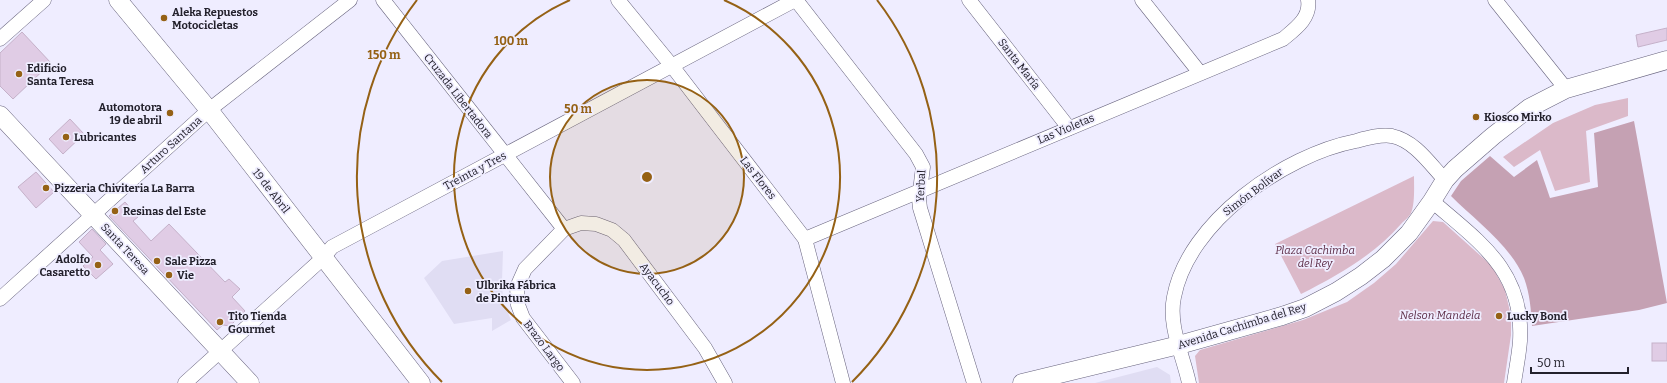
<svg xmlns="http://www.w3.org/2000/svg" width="1667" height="383" font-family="Bitter,serif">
  <rect width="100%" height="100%" fill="#efedff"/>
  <g fill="#e0ddf3">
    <polygon points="503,251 502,281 503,302 511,320 492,331 492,318 454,324 424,278 442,261"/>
    <polygon points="1157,367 1170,375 1171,383 1095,383"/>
  </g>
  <g fill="#dbb9c9">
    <polygon points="1628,98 1628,116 1586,131 1590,182 1555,191 1540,150 1514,167 1503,157 1553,123 1595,105"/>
    <path d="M1414,176C1414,186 1415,204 1411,213C1409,217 1404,221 1401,224C1374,255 1337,276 1301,294L1275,244Z"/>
    <polygon points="1433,221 1443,222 1492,266 1505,290 1511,316 1511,335 1504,383 1199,383 1195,356 1200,350 1303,320 1347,302 1374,283 1396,264"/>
  </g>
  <path fill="#c5a1b3" d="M1634,121L1667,303L1639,310L1532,326C1531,310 1530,294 1524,278C1511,246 1475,220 1451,196L1461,181L1490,156L1514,177L1537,160L1550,198L1598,187L1594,133Z"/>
  <g fill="#e0cce5" stroke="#c5b1c9">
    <polygon points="1667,28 1667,40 1638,47 1636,35"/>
    <polygon points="22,32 51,63 13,99 0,86 0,53"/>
    <polygon points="70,119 84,134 63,154 49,139"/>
    <polygon points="36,172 54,192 36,208 18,187"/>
    <polygon points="125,202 138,217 133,221 151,241 169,224 225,282 229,279 240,289 232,297 245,311 230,326 223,325 217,330 109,216"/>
    <polygon points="92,229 106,244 100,250 113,264 96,279 83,266 93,257 79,242"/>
    <rect x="1652" y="343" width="15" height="18"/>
  </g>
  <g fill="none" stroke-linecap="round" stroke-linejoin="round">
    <defs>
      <g id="minor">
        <polyline points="383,0 564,229"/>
        <polyline points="618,0 672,66 805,239 843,383"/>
        <polyline points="796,0 916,154 923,167 919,199 920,208 974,383"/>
        <polyline points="969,0 1069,128"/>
        <polyline points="1142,0 1200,73"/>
        <polyline points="1495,0 1566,89"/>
        <polyline points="0,39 44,0"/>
        <path d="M1432,201C1479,242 1524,270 1520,341C1519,355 1516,369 1514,383"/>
        <path d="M805,239L1283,39C1295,29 1311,18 1308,0"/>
        <polyline points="0,299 209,110 350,0"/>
        <polyline points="185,383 323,258 332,247 795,0"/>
        <polyline points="573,383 523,318 518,305 517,287 525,269 564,229 581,223 596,224 612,230 624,240 705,348 725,383"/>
        <path d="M1189,383C1183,355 1168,326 1174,297C1188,222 1284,155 1356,141C1367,138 1381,134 1392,136C1415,141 1430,164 1445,180"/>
      </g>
      <g id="tertiary">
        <polyline points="118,0 209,110 421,383"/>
        <polyline points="0,115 250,383"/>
        <polyline points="1022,383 1179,345 1282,316 1305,308 1336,292 1361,276 1383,259 1409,233 1432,201 1445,180 1455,169 1493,136 1529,108 1566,89 1667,60"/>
      </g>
    </defs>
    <use href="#minor" stroke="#68647e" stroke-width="15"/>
    <use href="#tertiary" stroke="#68647e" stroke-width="19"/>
    <use href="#minor" stroke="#fff" stroke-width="14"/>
    <use href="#tertiary" stroke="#fff" stroke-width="18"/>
  </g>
  <circle cx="647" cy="177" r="97" fill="#956115" fill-opacity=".12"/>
  <g fill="none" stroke="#956115" stroke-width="2">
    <circle cx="647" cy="177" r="97"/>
    <path d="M724 0A193 193 0 1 1 570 0"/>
    <path d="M442 382A290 290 0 0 1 417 0M877 0A290 290 0 0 1 852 382"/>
  </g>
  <g fill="#956115" stroke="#efedff" stroke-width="1.5">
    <circle cx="164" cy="18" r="4"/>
    <circle cx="19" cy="74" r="4"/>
    <circle cx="170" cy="113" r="4"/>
    <circle cx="1476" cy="117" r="4"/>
    <circle cx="66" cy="137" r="4"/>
    <circle cx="46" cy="188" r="4"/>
    <circle cx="115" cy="211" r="4"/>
    <circle cx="157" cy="261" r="4"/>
    <circle cx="98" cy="265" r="4"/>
    <circle cx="169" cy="275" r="4"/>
    <circle cx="468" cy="291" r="4"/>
    <circle cx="1499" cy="316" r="4"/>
    <circle cx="220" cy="322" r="4"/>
  </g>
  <g text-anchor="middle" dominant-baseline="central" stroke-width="3.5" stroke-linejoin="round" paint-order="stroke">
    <g font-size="11" font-weight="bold" fill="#23212c" stroke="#efedff" text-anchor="start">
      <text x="172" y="12">Aleka Repuestos<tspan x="172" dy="13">Motocicletas</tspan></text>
      <text x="27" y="68">Edificio<tspan x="27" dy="13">Santa Teresa</tspan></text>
      <text x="162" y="107" text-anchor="end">Automotora<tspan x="162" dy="13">19 de abril</tspan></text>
      <text x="1484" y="117">Kiosco Mirko</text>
      <text x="74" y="137">Lubricantes</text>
      <text x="54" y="188">Pizzeria Chiviteria La Barra</text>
      <text x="123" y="211">Resinas del Este</text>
      <text x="90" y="259" text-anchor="end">Adolfo<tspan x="90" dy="13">Casaretto</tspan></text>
      <text x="165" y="261">Sale Pizza</text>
      <text x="177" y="275">Vie</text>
      <text x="476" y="285">Ulbrika Fábrica<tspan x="476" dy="13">de Pintura</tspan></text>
      <text x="228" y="316">Tito Tienda<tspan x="228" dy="13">Gourmet</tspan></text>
      <text x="1507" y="316">Lucky Bond</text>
    </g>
    <g font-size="11" fill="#23212c" stroke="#efedff">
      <text transform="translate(1019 64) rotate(52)">Santa María</text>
      <text transform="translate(458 96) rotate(52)">Cruzada Libertadora</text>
      <text transform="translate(1066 129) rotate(-23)">Las Violetas</text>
      <text transform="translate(171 145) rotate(-42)">Arturo Santana</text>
      <text transform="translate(475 171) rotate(-28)">Treinta y Tres</text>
      <text transform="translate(758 178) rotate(52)">Las Flores</text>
      <text transform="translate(921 186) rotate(-87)">Yerbal</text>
      <text transform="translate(271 191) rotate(52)">19 de Abril</text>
      <text transform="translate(1253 192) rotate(-37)">Simón Bolívar</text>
      <text transform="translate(125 249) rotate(47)">Santa Teresa</text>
      <text transform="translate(657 284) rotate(53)">Ayacucho</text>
      <text transform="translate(1242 326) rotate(-17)">Avenida Cachimba del Rey</text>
      <text transform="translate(544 346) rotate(53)">Brazo Largo</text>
    </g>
    <g font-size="11" font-style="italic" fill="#5c2c46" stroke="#efedff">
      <text x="1315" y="250">Plaza Cachimba<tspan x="1315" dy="13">del Rey</tspan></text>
      <text x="1440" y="315">Nelson Mandela</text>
    </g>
  </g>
  <circle cx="647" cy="177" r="6" fill="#956115" stroke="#efedff" stroke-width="2"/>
  <g font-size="12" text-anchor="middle" font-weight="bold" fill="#956115" stroke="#efedff" stroke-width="3.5" stroke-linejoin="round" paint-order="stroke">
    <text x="511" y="45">100 m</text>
    <text x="384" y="59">150 m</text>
    <text x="578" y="113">50 m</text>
  </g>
  <path d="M1531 367v6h97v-6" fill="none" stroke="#23212c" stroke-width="2"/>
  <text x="1537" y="367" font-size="12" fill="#23212c" stroke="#efedff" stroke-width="3" paint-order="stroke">50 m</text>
</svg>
